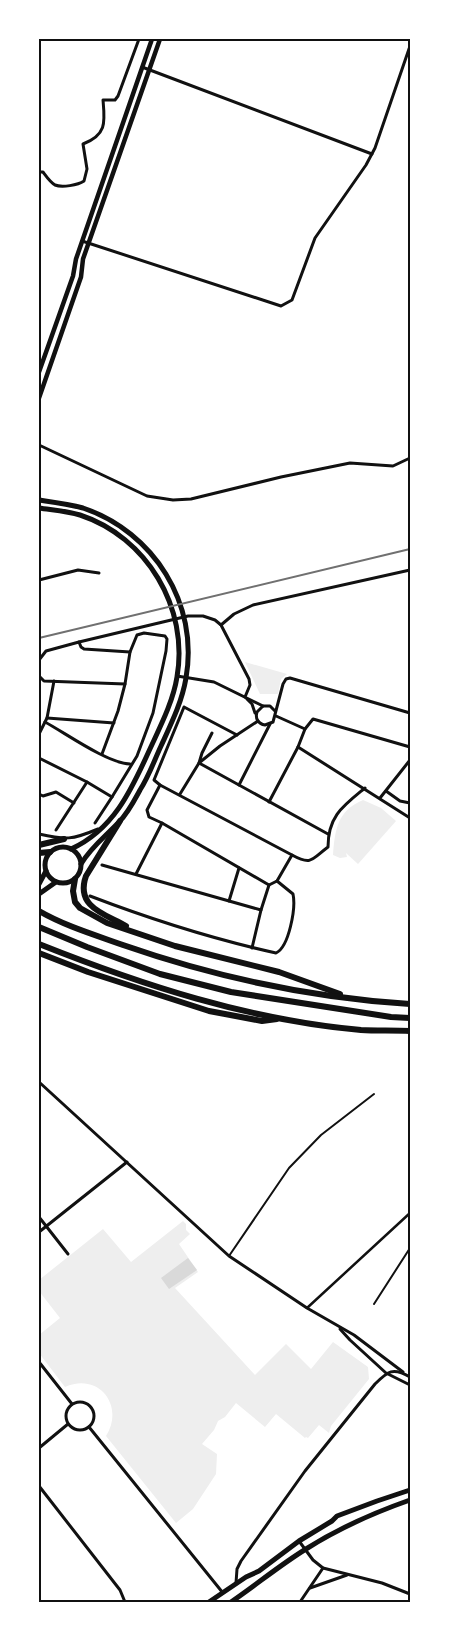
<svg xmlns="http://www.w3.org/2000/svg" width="449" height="1641" font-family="'Space Grotesk',sans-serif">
  <rect width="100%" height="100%" fill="#fff"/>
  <g fill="#eee">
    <polygon points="245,662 287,674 281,679 278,694 260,694"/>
    <path d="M363,800L381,808L396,821L358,864L346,853L347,857L340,858L333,855C335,830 337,811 363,800Z"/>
    <path d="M183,1221L186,1224V1230L190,1234L179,1244L198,1272L175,1288L255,1375L286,1344L311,1369L333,1342L368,1367L369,1379L331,1426L329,1433L319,1425L308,1438L306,1437L305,1438L276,1414L265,1427L236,1403L225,1417L218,1421L214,1430L202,1444L217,1454L216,1474L193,1509L176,1523L106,1436C125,1406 99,1372 65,1387L39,1353V1335L60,1318L39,1291V1280L103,1229L131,1262Z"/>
  </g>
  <polygon fill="#d9d9d9" points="188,1258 197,1270 169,1289 161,1278"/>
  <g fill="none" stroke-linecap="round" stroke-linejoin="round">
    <g stroke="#111" stroke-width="2">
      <polyline points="229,1256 289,1168 321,1135 374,1094"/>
      <polyline points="374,1304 410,1248"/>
    </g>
    <polyline stroke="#111" stroke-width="2.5" points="307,1308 410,1213"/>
    <g stroke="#111" stroke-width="3">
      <polyline points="142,67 372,154"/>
      <path d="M39,172H43C46,176 50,182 55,185C62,188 78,185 84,181L87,169L83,144C107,135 105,122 103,100H115L118,96L139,39"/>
      <polyline points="82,241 281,306 292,300 315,238 366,165 375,148 410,46"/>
      <polyline points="39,445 147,496 173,500 191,499 281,477 350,463 393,466 410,458"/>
      <polyline points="39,580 78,570 99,573"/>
      <polyline points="221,625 234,614 253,605 410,570"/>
      <polyline points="79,642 188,616 203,616 215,620 221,625 249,679 250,685 245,697"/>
      <polyline points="39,660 46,651 79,642 81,647 84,649 130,652 137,635 144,633 165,636 167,639 166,651 153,713 137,756 112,797 95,823"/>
      <polyline points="39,676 44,681 125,684"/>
      <polyline points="177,676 214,682 263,706"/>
      <polyline points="247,699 252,704 255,713"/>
      <path d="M275,711L270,706H263L257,712C255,718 258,724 265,725L273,722L283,684L286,679L290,678L410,713"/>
      <polyline points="276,716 305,729"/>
      <polyline points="47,718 114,723"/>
      <path d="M45,722C67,734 107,763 130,764"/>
      <polyline points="212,733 202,753 199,763 328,834"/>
      <polyline points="39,734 47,718 54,681"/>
      <polyline points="298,747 410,818"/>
      <polyline points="102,754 118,711 125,684 130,652"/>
      <polyline points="39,758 87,782 112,797"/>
      <polyline points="160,785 292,855"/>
      <polyline points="239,785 270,724"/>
      <polyline points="386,791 400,801 410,803"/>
      <polyline points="39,794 43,796 56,792 74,803"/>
      <polyline points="180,794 199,763 220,746 258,721"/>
      <polyline points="380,798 410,760"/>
      <polyline points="269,802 298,747 305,729 313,719 410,747"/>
      <polyline points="162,823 269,885"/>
      <polyline points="56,830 87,782"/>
      <path d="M39,834C66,840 72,840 98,829"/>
      <path d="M102,865L261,910L269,885L277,881L292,855C312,866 312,859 328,847C328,816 343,806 365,788"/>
      <polyline points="136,874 162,823 149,817 147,810 160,785 154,780 184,707 237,735"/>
      <path d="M90,896C150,919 213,939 276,953C289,947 296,908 293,894L277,881"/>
      <polyline points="229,901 239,868"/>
      <polyline points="252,948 261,910"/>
      <polyline points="39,1082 229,1256 307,1308 354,1335 403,1372"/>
      <polyline points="39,1217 68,1254"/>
      <polyline points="39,1232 127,1162"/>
      <polyline points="340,1329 350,1340 386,1373 410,1385"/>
      <polyline points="39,1362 72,1404"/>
      <circle cx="80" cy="1416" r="14"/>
      <polyline points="89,1427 223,1593"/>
      <polyline points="39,1448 68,1424"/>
      <polyline points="39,1486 120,1590 125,1602"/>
      <polyline points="299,1541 313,1560 323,1568 382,1583 410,1594"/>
      <path d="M236,1583L237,1569L241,1561L305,1471L375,1384C388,1371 393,1367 410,1377"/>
      <polyline points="310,1588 347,1575"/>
      <polyline points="300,1602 323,1568"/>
    </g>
    <g stroke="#111" stroke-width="4.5">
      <polyline points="39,372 73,276 76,259 152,39"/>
      <polyline points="39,398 81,277 83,259 160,39"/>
    </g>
    <g stroke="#111" stroke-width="5">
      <polyline points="209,1602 246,1577 259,1571 299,1541 332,1521 337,1516 377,1501 410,1490"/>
      <path d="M231,1602C256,1585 280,1565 306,1549C339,1528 373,1513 410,1500"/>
    </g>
    <g stroke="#111" stroke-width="5">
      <path d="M39,500C53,502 69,504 83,508C154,532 199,604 186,678C182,702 171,724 161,746C154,761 149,776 140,790C134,801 128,813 119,822C106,836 91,847 81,864"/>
      <path d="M39,508C52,510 67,511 80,515C147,537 189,608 177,677C173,702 160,727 149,751C131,791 113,830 71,849"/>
      <circle cx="63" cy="865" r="18"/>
      <polyline points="39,884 46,871"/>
      <polyline points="39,894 56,882"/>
    </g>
    <g stroke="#111" stroke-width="6">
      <path d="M120,821L86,876C75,907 105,914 126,926"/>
      <polyline points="39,845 64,839"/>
      <polyline points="39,853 50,852"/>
      <polyline points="75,879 73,891 75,902 80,908 107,923 175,946 279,972 340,994"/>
      <path d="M39,911C65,926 95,935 123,945C215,977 313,998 410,1004"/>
      <polyline points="39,927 87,947 160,974 231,992 391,1017 410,1018"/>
      <path d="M39,944C142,985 249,1020 361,1030C377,1031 394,1030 410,1031"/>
      <polyline points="39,953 88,972 209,1011 262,1021 277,1019"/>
    </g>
    <polyline stroke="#707070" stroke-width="2" points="39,638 410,549"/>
  </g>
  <rect width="449" height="1641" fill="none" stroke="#ffffff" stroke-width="80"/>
  <rect x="40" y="40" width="369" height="1561" fill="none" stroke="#111" stroke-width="2"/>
</svg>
